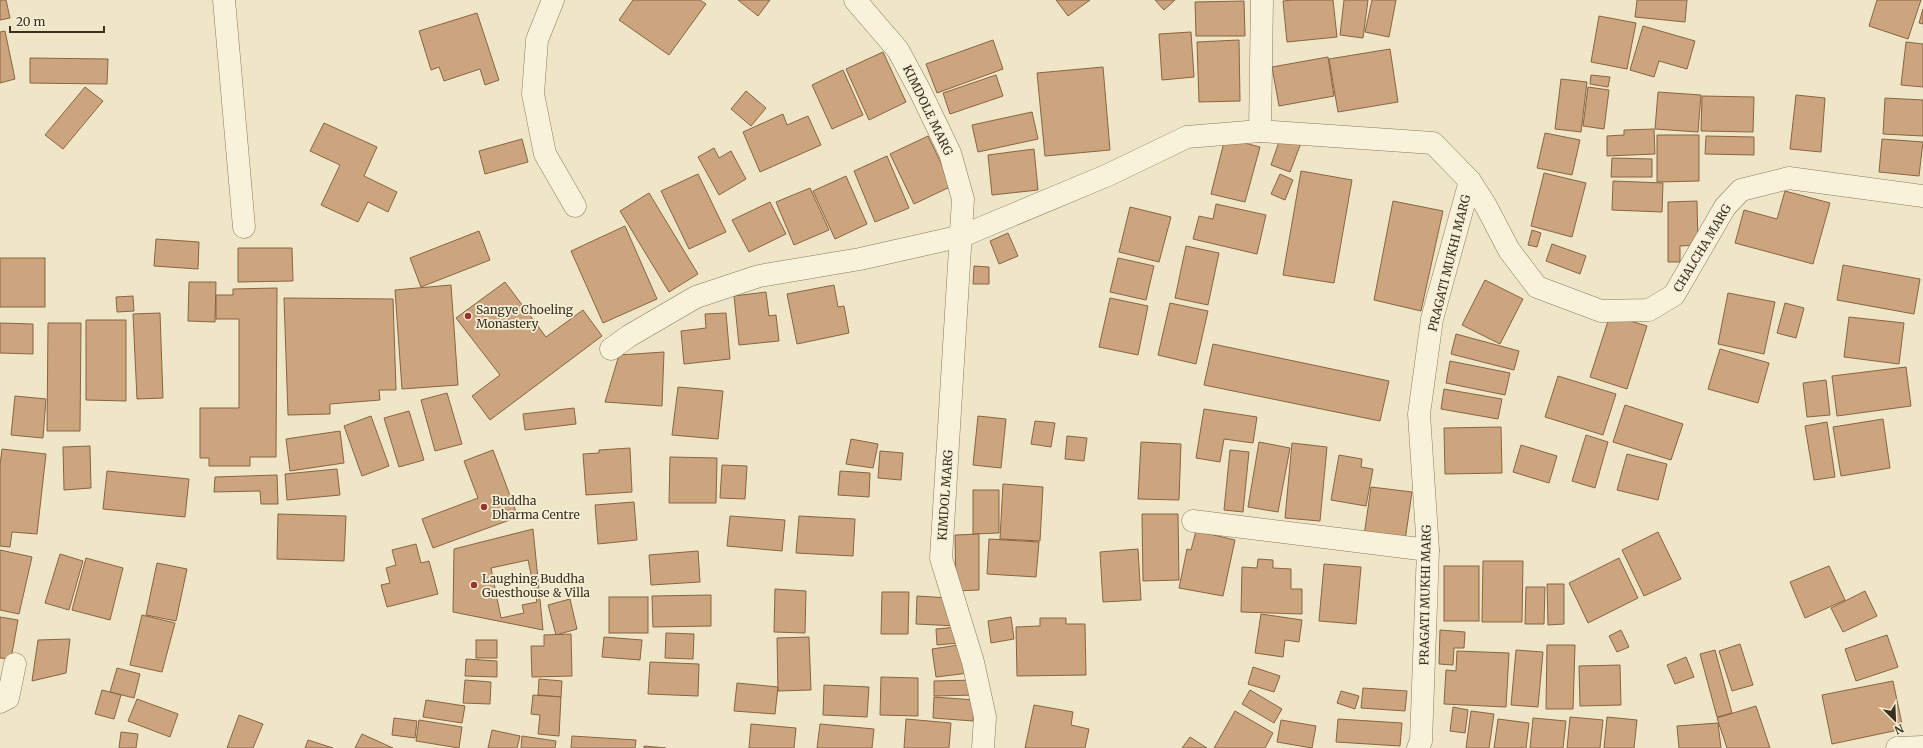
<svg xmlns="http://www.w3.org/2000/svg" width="1923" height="748" font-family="Merriweather,serif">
  <rect width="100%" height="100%" fill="#eee6c7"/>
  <g fill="#cca47d" stroke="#896442" fill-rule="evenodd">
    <polygon points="0,0 6,0 10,18 0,20"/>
    <polygon points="633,0 700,0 706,4 669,55 619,20"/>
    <polygon points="738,0 770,0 758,16"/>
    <polygon points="1056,0 1090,0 1068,16"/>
    <polygon points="1155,0 1175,0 1164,10"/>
    <polygon points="1292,0 1333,0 1337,37 1287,42 1283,1"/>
    <polygon points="1344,0 1368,0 1363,38 1340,35"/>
    <polygon points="1372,0 1396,0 1389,37 1365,32"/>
    <polygon points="1637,0 1687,0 1685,22 1635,17"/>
    <polygon points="1877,0 1921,0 1908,39 1869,26"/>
    <polygon points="1244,1 1245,36 1196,36 1195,2"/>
    <polygon points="1923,9 1923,24 1919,23"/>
    <polygon points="477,13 499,80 485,85 480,69 444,81 439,67 431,70 419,31"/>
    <polygon points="1599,16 1636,23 1627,69 1591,62"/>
    <polygon points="1643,26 1695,41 1687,69 1659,61 1654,77 1630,70"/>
    <polygon points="5,31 15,79 0,83 0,32"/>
    <polygon points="1191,32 1194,77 1162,80 1159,34"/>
    <polygon points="993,40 1003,69 937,93 926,64"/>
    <polygon points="1239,40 1240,101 1199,102 1197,42"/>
    <polygon points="1906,42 1923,44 1923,87 1901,85"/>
    <polygon points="1390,49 1398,102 1338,112 1329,59"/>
    <polygon points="883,52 906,102 869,120 846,69"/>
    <polygon points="1328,57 1334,96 1279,106 1272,67"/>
    <polygon points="30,58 108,59 107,84 30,83"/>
    <polygon points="1103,67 1110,150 1045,156 1037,73"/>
    <polygon points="843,70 863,115 832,129 812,85"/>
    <polygon points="996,75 1003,96 950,114 943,93"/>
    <polygon points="1591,75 1610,77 1608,87 1590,84"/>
    <polygon points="1561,79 1587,82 1581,132 1555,129"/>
    <polygon points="85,87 103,101 63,149 45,135"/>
    <polygon points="1588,87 1609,90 1604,129 1583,126"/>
    <polygon points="746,91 766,108 751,126 731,109"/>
    <polygon points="1658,92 1701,95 1698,132 1655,129"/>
    <polygon points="1796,95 1825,98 1821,152 1790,149"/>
    <polygon points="1702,96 1754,97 1753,132 1701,131"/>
    <polygon points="1885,98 1923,100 1923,136 1883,134"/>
    <polygon points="1032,112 1038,139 978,152 972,125"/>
    <polygon points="783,114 787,125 808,116 821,145 760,172 743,132"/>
    <polygon points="324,123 377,147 364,176 397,192 388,212 368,202 358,222 321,205 340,165 310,151"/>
    <polygon points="1654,129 1655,154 1607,156 1607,136 1624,135 1624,130"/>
    <polygon points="1545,133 1580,140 1572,175 1537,168"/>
    <polygon points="1657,135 1699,135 1699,181 1657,182"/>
    <polygon points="928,136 952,186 914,204 890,154"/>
    <polygon points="1281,136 1301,143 1290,172 1271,165"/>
    <polygon points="1706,136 1754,137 1754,155 1705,154"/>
    <polygon points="1225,138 1260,147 1245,202 1211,194"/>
    <polygon points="522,139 528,162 485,174 479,151"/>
    <polygon points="1882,139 1923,142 1919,176 1879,172"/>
    <polygon points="714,148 719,158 731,151 746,179 719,195 698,157"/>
    <polygon points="1034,149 1038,190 992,195 988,155"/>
    <polygon points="887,156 909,208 875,222 854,171"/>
    <polygon points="1612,158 1652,159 1652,177 1611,177"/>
    <polygon points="1301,171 1352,180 1334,283 1283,275"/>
    <polygon points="1544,173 1586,183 1572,237 1531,226"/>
    <polygon points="698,174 726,232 689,249 661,191"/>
    <polygon points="1280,174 1293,180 1285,200 1271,194"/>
    <polygon points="846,176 867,224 835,239 813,191"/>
    <polygon points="1613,181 1663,183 1662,212 1612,210"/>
    <polygon points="810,188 829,230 794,245 776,202"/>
    <polygon points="1785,191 1830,203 1813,264 1735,243 1744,210 1777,219"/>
    <polygon points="649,193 698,274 669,292 620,211"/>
    <polygon points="1393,201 1443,211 1421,311 1374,300"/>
    <polygon points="1697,201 1698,245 1680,246 1680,262 1668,262 1668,202"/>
    <polygon points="770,202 786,234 749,252 732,220"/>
    <polygon points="1216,204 1266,215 1257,254 1193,239 1199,216 1213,219"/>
    <polygon points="1130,207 1171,217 1159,262 1119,252"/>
    <polygon points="625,226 657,299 603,323 571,251"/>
    <polygon points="1532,230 1541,233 1537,247 1528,245"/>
    <polygon points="479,231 490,260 421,287 410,258"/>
    <polygon points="1008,233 1018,256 999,264 990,241"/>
    <polygon points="156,239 199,242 198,269 154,266"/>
    <polygon points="1552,244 1586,256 1580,274 1546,261"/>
    <polygon points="1186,246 1219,253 1208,305 1175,298"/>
    <polygon points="238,248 292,248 293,281 238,282"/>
    <rect x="0" y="258" width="45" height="49"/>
    <polygon points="1118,258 1154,266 1146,300 1110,292"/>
    <polygon points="1843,265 1920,279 1914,314 1837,300"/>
    <polygon points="974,266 989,267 989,284 973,284"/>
    <polygon points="1485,280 1523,299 1500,344 1462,325"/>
    <polygon points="189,282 216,282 215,322 188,321"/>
    <polygon points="505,282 546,337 583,310 602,336 490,420 472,396 500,375 456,318"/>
    <polygon points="451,285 458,385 402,389 395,290"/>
    <polygon points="834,285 838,307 844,306 849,333 797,344 787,294"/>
    <polygon points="277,288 276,457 250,457 250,466 209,466 209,458 200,458 200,408 239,408 239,319 216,319 216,295 233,295 233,289"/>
    <polygon points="766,292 769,316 776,315 779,341 739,345 734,296"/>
    <polygon points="1728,293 1775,302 1764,354 1718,344"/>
    <polygon points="133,296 134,311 117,312 116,297"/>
    <polygon points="284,298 393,299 396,390 379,390 380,400 330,404 330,414 288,415"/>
    <polygon points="1110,298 1148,306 1138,355 1099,347"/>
    <polygon points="1170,303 1208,311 1196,364 1158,355"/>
    <polygon points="1785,303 1804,308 1796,338 1777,333"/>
    <polygon points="160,313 163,398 137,399 133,314"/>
    <polygon points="726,313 730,359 684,364 681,331 706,328 705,314"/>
    <polygon points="1610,315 1647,326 1627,389 1590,377"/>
    <polygon points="1849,317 1904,323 1899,364 1844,357"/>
    <polygon points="86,320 126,320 126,401 86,400"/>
    <polygon points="0,323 33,324 33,354 0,353"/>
    <polygon points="48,323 81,323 80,431 47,431"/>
    <polygon points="1456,334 1519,351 1514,370 1451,354"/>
    <polygon points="1213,344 1389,381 1380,421 1204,385"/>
    <polygon points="1720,349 1769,363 1758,403 1708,389"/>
    <polygon points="664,352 662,406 605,402 619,355"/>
    <polygon points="1450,361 1510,373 1505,395 1446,383"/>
    <polygon points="1906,367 1911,406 1837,416 1832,376"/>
    <polygon points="1558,376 1616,394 1603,435 1545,417"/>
    <polygon points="1826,380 1830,415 1807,417 1803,383"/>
    <polygon points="678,387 723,391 718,439 672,435"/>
    <polygon points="1444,389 1502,399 1498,419 1441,409"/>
    <polygon points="447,393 462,444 435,451 421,400"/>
    <polygon points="15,396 46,399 43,438 11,435"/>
    <polygon points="1625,405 1683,424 1671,460 1613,442"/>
    <polygon points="574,408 576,424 525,430 523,414"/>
    <polygon points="1204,409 1257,417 1253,443 1224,439 1220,462 1196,458"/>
    <polygon points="409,411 424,460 399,467 384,418"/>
    <polygon points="371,416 389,466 362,476 344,426"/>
    <polygon points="978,416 1006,419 1001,468 973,465"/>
    <polygon points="1883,419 1890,468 1841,476 1833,427"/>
    <polygon points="1035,421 1055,423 1051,447 1031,444"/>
    <polygon points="1827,422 1835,477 1814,480 1805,426"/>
    <polygon points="1501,427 1502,473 1445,474 1444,428"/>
    <polygon points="340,431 344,463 290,471 286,439"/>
    <polygon points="1586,435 1608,442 1595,488 1572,481"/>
    <polygon points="1067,436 1087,438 1084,461 1065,459"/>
    <polygon points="851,439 878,444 873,468 846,464"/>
    <polygon points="1141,442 1181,444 1179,500 1138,499"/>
    <polygon points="1259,442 1290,448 1278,512 1248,507"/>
    <polygon points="1292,443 1327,447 1320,521 1285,518"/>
    <polygon points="1521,445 1557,456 1549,483 1513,472"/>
    <polygon points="90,446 91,488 64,490 63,447"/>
    <polygon points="630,448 632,492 586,495 583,454 599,453 599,450"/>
    <polygon points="2,449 46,454 37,534 12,532 10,547 0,546 0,465"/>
    <polygon points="493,450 518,517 433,548 422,519 478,498 464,461"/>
    <polygon points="1230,450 1249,452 1243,512 1224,510"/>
    <polygon points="880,451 903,453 901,480 878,478"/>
    <polygon points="1627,454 1667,464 1658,500 1617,490"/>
    <polygon points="1339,455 1362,459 1361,467 1373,469 1366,506 1331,500"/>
    <polygon points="670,457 717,458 716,503 669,503"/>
    <polygon points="722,465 747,466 745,499 720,498"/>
    <polygon points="337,469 340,495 287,500 285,474"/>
    <polygon points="107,471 189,479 185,517 103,509"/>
    <polygon points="840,471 870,473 869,497 838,495"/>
    <polygon points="277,475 278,504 261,504 260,491 214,492 215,477"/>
    <polygon points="1003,484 1043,487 1040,541 1000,539"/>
    <polygon points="1371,487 1412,492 1405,541 1364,536"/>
    <polygon points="973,490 999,490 999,533 973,534"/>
    <polygon points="634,502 637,540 598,544 595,505"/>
    <polygon points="278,514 346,516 344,561 277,559"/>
    <polygon points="1142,514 1178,514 1179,580 1143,581"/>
    <polygon points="730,516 785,520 782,551 727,546"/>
    <polygon points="799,516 855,519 853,556 796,553"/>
    <path d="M533,529L543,630L453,612L454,549ZM528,560L537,602L522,605L524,613L501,618L491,568Z"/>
    <polygon points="1196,531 1235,540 1223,596 1179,588 1187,549 1191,550"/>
    <polygon points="1658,532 1681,579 1644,596 1622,550"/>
    <polygon points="979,534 979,590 956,591 955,535"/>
    <polygon points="989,539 1039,542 1036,577 987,574"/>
    <polygon points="416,544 421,563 429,561 438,594 387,607 381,585 390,583 386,568 396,565 392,550"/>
    <polygon points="1138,549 1141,600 1103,602 1100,552"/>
    <polygon points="0,550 32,557 19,614 0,610"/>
    <polygon points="698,551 700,582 651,585 649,555"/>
    <polygon points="60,554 83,561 69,610 45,603"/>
    <polygon points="86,558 123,568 110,620 72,610"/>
    <polygon points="1619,558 1638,598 1588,623 1569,583"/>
    <polygon points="1258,559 1273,560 1273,568 1291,569 1291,589 1302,589 1302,614 1241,612 1242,567 1257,568"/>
    <polygon points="1483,561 1523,561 1522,622 1482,622"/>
    <polygon points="157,563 187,569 176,621 146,615"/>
    <polygon points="1324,564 1361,567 1356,624 1319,621"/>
    <rect x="1444" y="566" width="35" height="55"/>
    <polygon points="1829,566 1845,600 1805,618 1790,582"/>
    <polygon points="1547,584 1564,584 1564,624 1548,625"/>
    <polygon points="1526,587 1545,587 1544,624 1525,624"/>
    <polygon points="775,589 806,591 805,633 774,632"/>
    <polygon points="1865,591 1877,616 1843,632 1831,608"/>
    <polygon points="882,592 909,592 908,634 881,634"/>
    <polygon points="711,595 711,626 653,627 652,596"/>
    <polygon points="917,596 949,598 957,626 916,624"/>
    <rect x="609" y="597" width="39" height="36"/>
    <polygon points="570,599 577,629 556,635 548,605"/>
    <polygon points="1261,614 1302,620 1299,642 1285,640 1283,657 1255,653"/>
    <polygon points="142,615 175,623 162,672 130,665"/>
    <polygon points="0,617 18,620 11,659 0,658"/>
    <polygon points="1011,617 1014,639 991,643 988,621"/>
    <polygon points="1040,618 1066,618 1066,624 1085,624 1086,675 1017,676 1016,627 1040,626"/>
    <polygon points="957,627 959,643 937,645 936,629"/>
    <polygon points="1440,630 1465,632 1464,648 1454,648 1453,665 1439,664"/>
    <polygon points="1621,630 1629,647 1617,652 1609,636"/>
    <polygon points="666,633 694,634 693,659 665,658"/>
    <polygon points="571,634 572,676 532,677 531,646 544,646 544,635"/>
    <polygon points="1887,635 1898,667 1856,681 1845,649"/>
    <polygon points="604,637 642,640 640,660 602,657"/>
    <polygon points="809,637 811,690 778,691 777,638"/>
    <polygon points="70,639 66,673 32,681 38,640"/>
    <rect x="476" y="640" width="21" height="18"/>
    <polygon points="965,644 969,673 936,677 932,649"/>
    <polygon points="1740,644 1753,685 1732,691 1719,651"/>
    <polygon points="1547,645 1575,645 1573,709 1546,709"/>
    <polygon points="1516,650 1543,652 1538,707 1511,705"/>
    <polygon points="1715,650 1732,713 1717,717 1700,654"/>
    <polygon points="1457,651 1509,653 1506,707 1444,704 1446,670 1456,671"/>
    <polygon points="1686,657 1694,677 1675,684 1667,665"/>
    <polygon points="466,659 497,661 497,677 465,676"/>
    <polygon points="650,662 699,664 698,696 648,694"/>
    <polygon points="1620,665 1621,705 1580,706 1579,666"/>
    <polygon points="1253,667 1280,676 1274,692 1248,684"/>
    <polygon points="117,668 140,674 134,698 110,692"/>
    <polygon points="881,677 918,678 918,716 880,715"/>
    <polygon points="539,679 562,681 561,697 538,695"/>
    <polygon points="465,680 491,682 490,704 463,703"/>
    <polygon points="976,680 976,695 934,696 934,681"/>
    <polygon points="1893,681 1903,729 1832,744 1822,695"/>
    <polygon points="737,683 778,687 775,714 734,711"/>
    <polygon points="824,685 869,687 867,717 823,715"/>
    <polygon points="1363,688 1407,691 1405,711 1361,708"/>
    <polygon points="102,690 121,695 114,719 95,714"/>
    <polygon points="1250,690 1282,709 1274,723 1242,704"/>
    <polygon points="1341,691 1359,696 1355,709 1337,703"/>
    <polygon points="533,695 561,697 559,736 538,734 540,715 531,714"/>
    <polygon points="934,697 975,700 973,721 933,718"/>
    <polygon points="137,699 178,714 170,737 128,721"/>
    <polygon points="426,700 465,706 462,723 423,717"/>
    <polygon points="1034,705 1073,712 1071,725 1089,729 1085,748 1025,748"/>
    <polygon points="1756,706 1770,748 1727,748 1717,718"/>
    <polygon points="1453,707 1468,710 1465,733 1450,731"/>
    <polygon points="1235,711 1273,733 1265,748 1214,748"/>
    <polygon points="1471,711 1494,714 1489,748 1466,748"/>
    <polygon points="239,715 263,724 253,748 227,748"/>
    <polygon points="1570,717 1603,720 1600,748 1567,748"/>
    <polygon points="1607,717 1637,720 1634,748 1604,748"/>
    <polygon points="394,718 417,721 415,738 392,735"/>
    <polygon points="1533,718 1566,721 1563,748 1530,748"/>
    <polygon points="906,719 951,723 949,748 904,748"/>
    <polygon points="1338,719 1402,723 1400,746 1336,742"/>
    <polygon points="1498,719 1529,723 1526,748 1494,748"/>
    <polygon points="419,720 462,727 459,748 416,741"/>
    <polygon points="1281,720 1316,726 1312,748 1277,742"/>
    <polygon points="1718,723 1721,748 1679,748 1677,726"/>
    <polygon points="751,724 796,728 794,748 749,748"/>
    <polygon points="820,724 874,729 872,748 817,748"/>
    <polygon points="492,730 520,736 517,748 488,748"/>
    <polygon points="121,732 138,734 136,748 119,748"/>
    <polygon points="362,734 393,748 355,748"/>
    <polygon points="522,736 556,741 555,748 521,748"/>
    <polygon points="572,736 636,740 635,748 571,748"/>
    <polygon points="1190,737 1207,748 1182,748"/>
    <polygon points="308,740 333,748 305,748"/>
    <polygon points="644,746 666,748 644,748"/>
  </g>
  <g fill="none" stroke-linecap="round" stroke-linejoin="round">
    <defs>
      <g id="minor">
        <polyline points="224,0 244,227"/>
        <polyline points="553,0 537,40 533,94 545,154 575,206"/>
        <polyline points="855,0 898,50 920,91 950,153 963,199 941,558 973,662 985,717 983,748"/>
        <polyline points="1260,131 1262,0"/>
        <polyline points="1470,181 1486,206 1509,250 1537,287 1601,311 1649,310 1674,295 1725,207 1741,190 1789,178 1923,196"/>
        <polyline points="611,349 629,336 696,297 759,276 860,259 962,236 1108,175 1187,137 1260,131 1433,143 1470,181 1432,319 1419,414 1428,550 1421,741 1418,748"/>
        <polyline points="1193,521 1428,550"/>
        <polyline points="0,702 8,698 15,664"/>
        <polyline points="1897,748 1923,747"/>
      </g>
    </defs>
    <use href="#minor" stroke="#8a785c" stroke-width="23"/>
    <use href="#minor" stroke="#f9f2db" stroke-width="22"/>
  </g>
  <g fill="#99342c" stroke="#f6efd7" stroke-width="1.5">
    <circle cx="468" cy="316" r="4"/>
    <circle cx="484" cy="507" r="4"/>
    <circle cx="474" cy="585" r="4"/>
  </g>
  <g text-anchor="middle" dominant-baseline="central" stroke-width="3.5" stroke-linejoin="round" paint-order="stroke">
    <g font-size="12" fill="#3b2f20" stroke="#f6efd7">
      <text transform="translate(928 110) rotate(64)">KIMDOLE MARG</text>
      <text transform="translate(1702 248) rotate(-59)">CHALCHA MARG</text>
      <text transform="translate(1449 263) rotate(-76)">PRAGATI MUKHI MARG</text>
      <text transform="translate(945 495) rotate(-86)">KIMDOL MARG</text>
      <text transform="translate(1425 595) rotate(-89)">PRAGATI MUKHI MARG</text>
    </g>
    <g font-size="12" fill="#3b2f20" stroke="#f6efd7" text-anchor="start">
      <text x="476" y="309">Sangye Choeling<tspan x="476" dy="14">Monastery</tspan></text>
      <text x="492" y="500">Buddha<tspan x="492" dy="14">Dharma Centre</tspan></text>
      <text x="482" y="578">Laughing Buddha<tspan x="482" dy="14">Guesthouse &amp; Villa</tspan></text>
    </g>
  </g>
  <g transform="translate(1895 720) rotate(156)" stroke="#f6efd7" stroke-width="3" paint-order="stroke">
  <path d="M0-3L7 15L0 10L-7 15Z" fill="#3b2f20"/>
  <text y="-6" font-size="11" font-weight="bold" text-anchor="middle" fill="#3b2f20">N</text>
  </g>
  <path d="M10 26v6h94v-6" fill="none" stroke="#3b2f20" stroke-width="2"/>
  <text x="16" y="26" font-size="12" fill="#3b2f20" stroke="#f6efd7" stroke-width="3" paint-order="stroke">20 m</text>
</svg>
